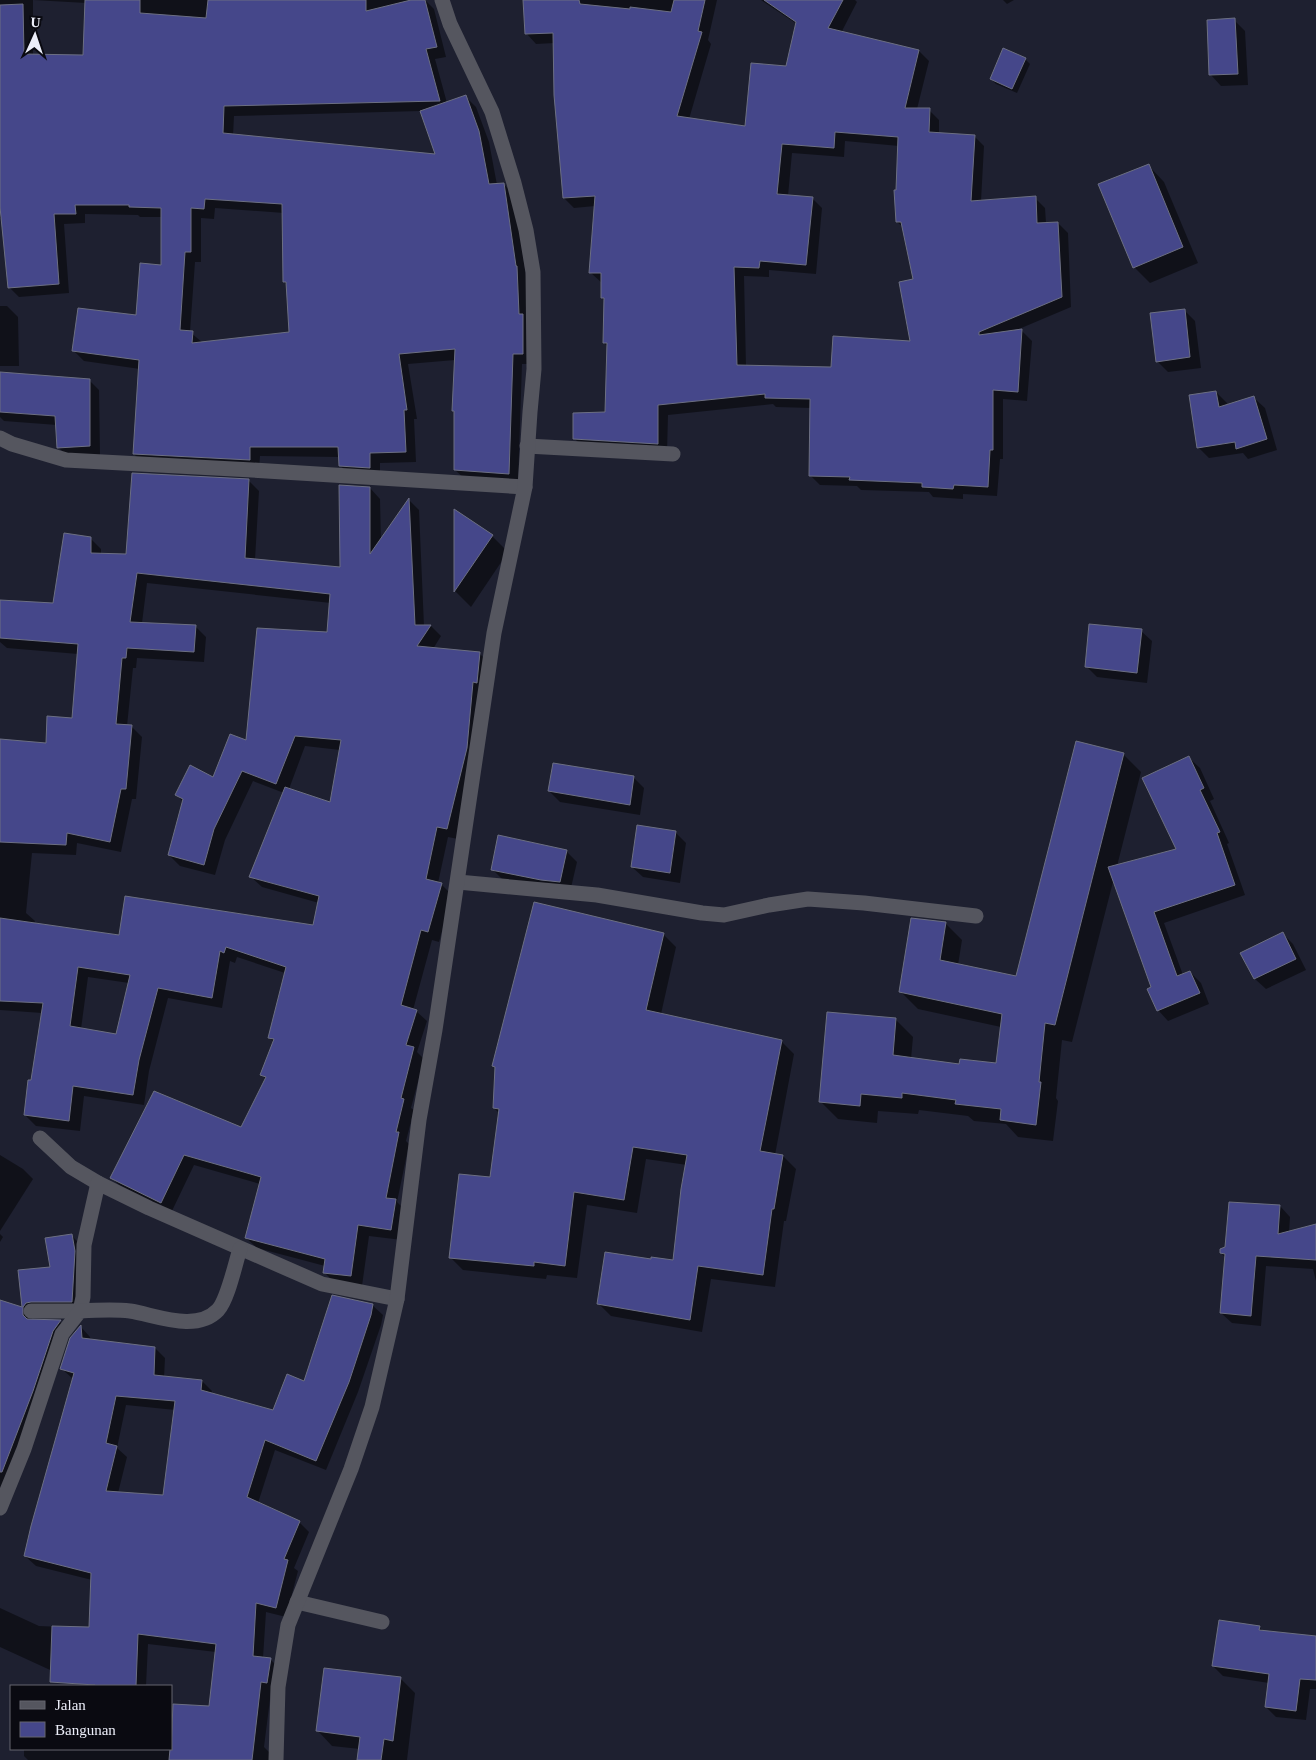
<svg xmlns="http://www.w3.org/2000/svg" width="1316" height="1760" font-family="'Times New Roman',serif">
  <rect width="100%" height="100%" fill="#1e2030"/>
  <g fill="#0007" fill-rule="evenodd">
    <path d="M0,0H425L434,9L446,57L435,59L447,103L466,97L476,107L489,142L497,185L503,184L514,194L526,276L532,364H522L518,484L466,480L455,470V413L453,411L455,360L408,364L417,419H414L416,462L380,463V478L350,476L340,465V457L260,456L259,470L144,464L134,454L140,369L84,361L74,351L137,316L162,266L163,217H140L138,215L85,214V223L64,224L69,293L19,297L9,287L3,218H0ZM33,0L86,3L84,56H33ZM421,111L437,155L233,136L234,116ZM215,208L284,213V282L287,285L290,333L203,343L190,332L195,262H201V218L214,219Z"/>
    <path d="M525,0H717L708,40L711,44L689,119L746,128L787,67L797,24L761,0H855L857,2L841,33L919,51L929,61L917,109L929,110L939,120V134L974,136L984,146L981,201L1035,198L1045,208L1046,223H1058L1068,233L1071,307L1014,331H1022L1032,341L1027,401L1003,399V459H1000L997,496L963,494V499L933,497L929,492L861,490L857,486L820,485L810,475L811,408L776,407L773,404L668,415L667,453L585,449L575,439L606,413L608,347L604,343L605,301L602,298V283L591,273L595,206L574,208L564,198L555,43L536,44L527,34ZM845,141L899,146L897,222L904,228L915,280L912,343L832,369L746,367L744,276L769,277V270L816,274L822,208L812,198L788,196L792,153L844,157Z"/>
    <polygon points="1003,0 1014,0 1007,4"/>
    <polygon points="1234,20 1245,31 1248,85 1221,86 1211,75"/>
    <polygon points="1025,59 1030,64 1017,93 996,84 991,79"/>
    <polygon points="1148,165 1164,182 1198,263 1150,283 1134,267"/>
    <polygon points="0,306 7,306 18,317 19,366 0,366"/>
    <polygon points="1184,310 1195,321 1201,368 1168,372 1157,361"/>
    <polygon points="0,373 89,380 99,390 100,455 68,457 58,447 57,425 4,421 0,417"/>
    <polygon points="1216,392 1227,403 1227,406 1254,398 1265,408 1277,450 1248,459 1243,453 1209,458 1198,447"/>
    <path d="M248,480L259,491L255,560L341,568L370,488L380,499L381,541L409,500L419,510L424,626H431L441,636L433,649L480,654L490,664L458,839L448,837L438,883L441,884L452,895L439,942L432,940L413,1010L416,1011L427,1021L417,1052L424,1059L411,1108L414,1110L406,1141L409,1144L397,1202L406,1211L402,1240L369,1236L362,1286L335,1283L324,1272L325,1266L257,1248L246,1238L260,1184L194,1165L171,1213L123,1189L112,1178L242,1128L267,1080L261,1074L274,1042L270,1038L285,973L237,957L235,963L230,961L222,1008L168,998L149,1071L144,1105L84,1096L80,1131L36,1126L25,1115L32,1082L42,1013L0,1010V740L47,745L73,719L78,654L7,648L0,642V601L55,604L90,538L101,549V555H127ZM147,583L331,603L329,633L247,742L214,778L177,795L183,802L169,855L180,866L215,875L225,840L253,781L284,793L251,877L262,887L319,903L314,926L120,936L34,924L35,921L26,913L32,853L76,855L77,843L121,852L132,799H136L142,737L131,726H127L133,668H136L137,658L204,662L206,637L195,626L142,623ZM305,746L340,750L331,804L289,789ZM88,977L129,983L117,1035L81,1029Z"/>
    <polygon points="455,511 492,536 508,552 471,607 455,591"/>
    <polygon points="1141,631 1152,641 1147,683 1097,677 1086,666"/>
    <polygon points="1123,754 1141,772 1117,866 1177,850 1189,758 1200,768 1214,799 1210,801 1229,843 1227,844 1245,895 1164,923 1183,975 1190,972 1201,983 1209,1004 1168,1021 1158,1010 1152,988 1114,878 1072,1042 1062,1040 1056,1098 1058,1101 1053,1141 1018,1137 1006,1124 974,1121 968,1116 919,1110 918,1114 878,1111 877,1123 838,1119 820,1101 896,1020 913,1037 911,1059 960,1065 997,1064 1001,1027 918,1009 901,992 945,923 962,940 958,965 1017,977"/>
    <polygon points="634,778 644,788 640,815 560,802 549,791"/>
    <polygon points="675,832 686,843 680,883 643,877 632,867"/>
    <polygon points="566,851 577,862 570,892 503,880 492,869"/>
    <polygon points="663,934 676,947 661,1014 781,1041 794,1054 775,1155 783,1156 796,1169 786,1221 784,1221 775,1287 711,1279 702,1332 611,1316 598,1303 652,1260 674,1261 687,1165 646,1159 637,1213 587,1205 577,1278 547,1275 546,1279 463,1270 450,1257 491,1179 500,1114 494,1108 497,1069 494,1066"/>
    <polygon points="1283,934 1293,944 1306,970 1266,989 1255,979 1242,954"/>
    <polygon points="0,1155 23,1169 33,1179 0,1231"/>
    <polygon points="1280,1206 1290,1217 1289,1232 1316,1226 1316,1281 1313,1269 1266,1266 1261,1326 1232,1323 1221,1313 1226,1258 1221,1253"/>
    <polygon points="0,1234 3,1237 0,1242"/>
    <polygon points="71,1235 81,1245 82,1311 32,1317 32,1321 60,1322 70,1331 0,1510 0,1301 23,1309 19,1271 51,1268"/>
    <path d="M372,1305L383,1315L381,1325L358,1392L326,1470L275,1450L258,1503L299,1522L309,1532L294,1568L298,1571L286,1617L266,1612L263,1658L270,1659L280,1669L271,1691L264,1747L270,1753V1760H28L24,1756V1749H171V1705L210,1708L216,1652L148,1644L146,1686H85L0,1647V1608L39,1626L90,1628L92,1580L36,1566L25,1556L73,1379L62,1369L81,1327L90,1337L91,1341L155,1348L165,1358L164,1378L202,1381L212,1391L211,1395L273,1411L305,1382ZM126,1405L175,1410L164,1496L118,1493L127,1457L117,1448Z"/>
    <polygon points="1259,1627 1263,1631 1316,1637 1316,1689 1310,1689 1306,1720 1276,1717 1266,1707 1269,1683 1223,1676 1213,1666"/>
    <polygon points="400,1678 415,1693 407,1760 358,1760 360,1749 332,1746 318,1731"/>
  </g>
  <g fill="#45478a" stroke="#6c6f82" fill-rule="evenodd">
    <path d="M85,0H140V13L206,18L208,0H366V11L411,0H425L437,47L426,49L440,101L224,106L223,133L435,154L420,111L466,95L479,131L489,184L504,183L516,266H517L519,314H523V354H513L509,474L454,470V411H452L455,349L399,354L407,410H404L406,452L370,453V468L339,466L338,447H250V460L133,454L139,360L72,351L78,308L136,315L140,263L161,265V208L129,207V205H75L76,214H54L59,284L8,288L0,207V5L23,4L24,54L83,55ZM205,199L282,204L283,282H286L289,332L192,343L193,331L180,330L185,252H191V208L204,209Z"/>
    <path d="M523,0H579L580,4L630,9V7L671,12L674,0H705L698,31L702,32L677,116L745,126L751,63L786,66L796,22L764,0H843L828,28L919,50L905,108H930L929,132L975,135L971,201L1036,196L1037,223L1058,222L1062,297L979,332V335L1022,329L1018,392L993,390V450H990L988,487L954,485L953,489L922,487V483L849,480L850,477L809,476L810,399L765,398V394L658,405V444L573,439V413L605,412L607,343H603L604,298H601V273H589L595,196L563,198L554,95L553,33L525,34ZM835,132L898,137L896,190H894L896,222H901L913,279L899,282L910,341L833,336L831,367L737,365L734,267L759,268L760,261L806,265L813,197L777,194L782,144L834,148Z"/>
    <polygon points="1235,18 1238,74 1209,75 1207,20"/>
    <polygon points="1003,48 1026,58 1012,89 990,79"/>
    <polygon points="1149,164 1183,247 1133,268 1098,184"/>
    <polygon points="1185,309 1190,357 1156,362 1150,313"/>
    <polygon points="0,372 90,379 90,446 57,448 55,416 0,412"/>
    <polygon points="1216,391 1219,407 1254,396 1267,439 1236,449 1235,442 1197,448 1189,395"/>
    <path d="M132,473L249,479L245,558L340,567L339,485L370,487V554L409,498L415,625H431L417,646L480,652L477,683L473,682L467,748L447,829L437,827L426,879L442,883L428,932L421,930L401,1005L417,1010L406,1045L414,1047L401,1098L404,1099L396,1132H399L386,1198L396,1199L391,1230L358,1225L351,1276L323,1273L325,1259L245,1238L261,1177L184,1155L161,1203L110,1178L154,1091L241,1127L266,1077L260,1075L274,1039L268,1038L286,967L226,947L224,953L220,951L212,998L158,988L139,1060L133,1095L73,1086L69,1121L24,1115L28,1080H31L43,1003L0,1001V918L119,935L125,896L313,925L319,896L249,877L285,787L330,802L341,740L295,736L276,784L242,771L214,829L204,865L168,855L183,799L175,795L190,765L213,777L230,734L246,740L257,628L327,632L330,594L137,573L130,622L196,625L194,652L127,648L126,658H122L116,724L132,725L126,789H121L110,842L67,833L66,845L0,842V739L46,743L47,716L72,718L78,644L0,638V600L53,603L64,533L91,537V553L126,554ZM78,967L130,975L116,1034L70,1026Z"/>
    <polygon points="454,509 493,535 454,592"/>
    <polygon points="1089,624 1142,629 1137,673 1085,667"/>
    <polygon points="1076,741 1124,753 1055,1025 1045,1023 1039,1082 1041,1082 1036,1125 1000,1120 1001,1109 955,1104 956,1100 902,1093 902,1098 861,1094 860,1106 819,1102 827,1012 896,1018 893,1055 959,1064 960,1059 996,1063 1002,1014 899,992 911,918 946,922 940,960 1016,976"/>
    <polygon points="1189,756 1204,788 1200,790 1220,832 1217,833 1235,885 1154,912 1177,976 1190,971 1200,993 1157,1011 1147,989 1151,987 1108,867 1176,849 1142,778"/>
    <polygon points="553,763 634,776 630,805 548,791"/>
    <polygon points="637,825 676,831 670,873 631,867"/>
    <polygon points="498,835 567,850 560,882 541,880 491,870"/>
    <polygon points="534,902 664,933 646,1010 782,1040 760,1151 783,1155 774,1209 772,1209 763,1275 698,1266 690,1320 597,1304 605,1252 651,1259 651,1257 673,1260 681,1189 687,1155 633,1147 624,1200 574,1192 565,1266 534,1262 534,1266 449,1258 459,1174 490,1177 499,1109 493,1108 495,1067 492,1066"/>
    <polygon points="1283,932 1296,959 1254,979 1240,953"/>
    <polygon points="1229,1202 1280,1205 1278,1234 1316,1224 1316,1260 1256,1256 1251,1316 1220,1313 1225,1254 1220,1253 1220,1249 1225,1247"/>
    <polygon points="72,1234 75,1251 72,1302 31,1302 26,1303 23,1307 23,1315 27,1319 61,1320 53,1331 33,1391 2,1472 0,1472 0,1300 22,1307 18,1270 50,1267 45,1238"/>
    <path d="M332,1295L373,1304L371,1315L349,1382L316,1461L265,1440L247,1497L300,1521L284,1559L288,1560L276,1608L256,1603L253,1656L271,1658L267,1683L261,1682L252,1760H169L170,1749H171L173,1704L209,1706L216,1644L138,1634L136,1686H95V1685L50,1682L52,1626L89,1627L91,1573L24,1556L31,1526L74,1373L60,1369L70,1338L81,1325L82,1338L155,1347L154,1375L202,1380L201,1390L273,1410L287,1374L304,1381ZM116,1396L175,1401L163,1495L106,1491L117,1446L106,1443Z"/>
    <polygon points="1219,1620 1260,1626 1259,1630 1316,1636 1316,1680 1300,1679 1296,1711 1265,1707 1269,1674 1212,1666"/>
    <polygon points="324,1668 401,1677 393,1741 384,1739 381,1760 357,1760 360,1737 316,1731"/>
  </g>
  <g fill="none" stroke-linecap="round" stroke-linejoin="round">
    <polyline stroke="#55565f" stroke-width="15" points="458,882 597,895 702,913 724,915 769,905 808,899 864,903 976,916"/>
    <g stroke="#55565f" stroke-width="15">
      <polyline points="0,438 12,444 66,460 252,470 525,487"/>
      <polyline points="527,446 673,454"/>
      <polyline points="40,1138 71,1167 98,1183"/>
      <polyline points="31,1311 80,1311 83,1297 84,1245 98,1183 149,1208 322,1284 397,1299"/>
      <path d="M0,1508L24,1449L62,1334L80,1311C97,1310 114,1309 130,1311C156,1315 196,1333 218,1310C228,1299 235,1264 240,1249"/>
      <polyline points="297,1602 382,1622"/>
    </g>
    <polyline stroke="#55565f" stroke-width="15" points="276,1760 278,1687 288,1625 351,1469 372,1407 397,1299 419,1120 435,1030 494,633 525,487 530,412 534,369 533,272 526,230 514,183 492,112 450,24 442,0"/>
  </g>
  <rect x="10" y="1685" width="162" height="65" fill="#0a0a11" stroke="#64656e"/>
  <rect x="20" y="1701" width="25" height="8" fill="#55565f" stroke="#64656e"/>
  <text x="55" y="1710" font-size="15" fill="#eceef9">Jalan</text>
  <rect x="20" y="1722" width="25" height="15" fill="#45478a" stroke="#64656e"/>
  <text x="55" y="1735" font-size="15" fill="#eceef9">Bangunan</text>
  <g transform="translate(35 35) rotate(3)" stroke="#0a0a11" stroke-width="4" paint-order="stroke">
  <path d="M0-4L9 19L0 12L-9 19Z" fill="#eceef9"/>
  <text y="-8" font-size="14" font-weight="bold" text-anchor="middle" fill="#eceef9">U</text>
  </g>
</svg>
